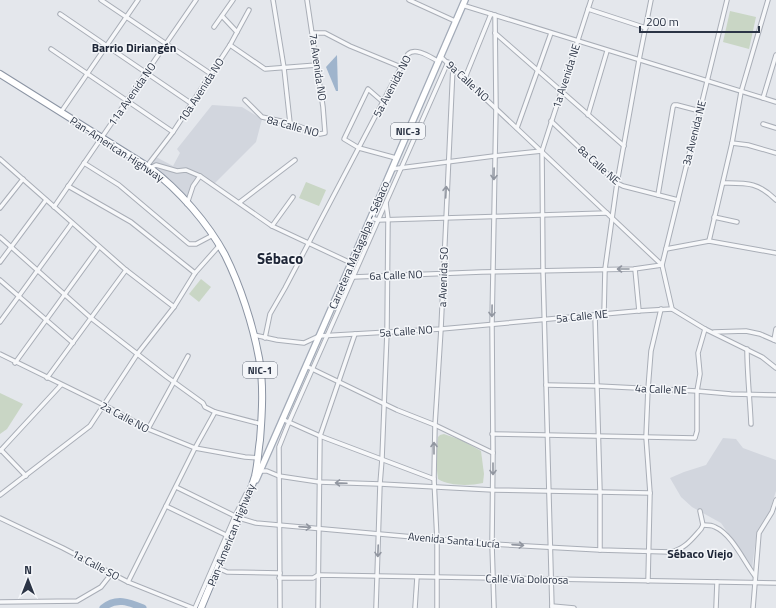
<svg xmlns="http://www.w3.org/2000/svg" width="776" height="608" font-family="'Titillium Web',sans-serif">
  <rect width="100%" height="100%" fill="#e4e7ec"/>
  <g fill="#d2d6de">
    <polygon points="212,105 242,107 262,119 256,142 213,185 200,174 193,186 188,201 149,166 156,157 173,166 180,153 177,149"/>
    <polygon points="723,438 736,439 743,448 776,460 776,491 768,516 757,531 752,568 721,523 692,507 681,497 670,478 684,472 706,465"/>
  </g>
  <g fill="#c9d6c5">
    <polygon points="730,11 756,17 749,49 723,42"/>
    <polygon points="306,182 326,190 319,206 299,198"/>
    <polygon points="201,279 211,287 199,302 189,294"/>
    <polygon points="0,393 23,404 7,429 0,434"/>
    <path d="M444,434L461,440L481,451L484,474L483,483C469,486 449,486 438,479L436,463L438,437L440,435Z"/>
  </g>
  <polygon fill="#9fb4cc" points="337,55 338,91 336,91 326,67"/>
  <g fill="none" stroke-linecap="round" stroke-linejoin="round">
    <path stroke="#9fb4cc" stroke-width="7" d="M103,608C116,597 129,602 143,608"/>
    <defs>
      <g id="street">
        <polyline points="101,0 211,74"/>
        <polyline points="273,0 284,68 290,123"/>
        <polyline points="409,0 455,21"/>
        <polyline points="462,5 776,102"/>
        <polyline points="588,9 646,28"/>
        <polyline points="60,14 192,104"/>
        <polyline points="222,16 237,32"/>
        <polyline points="214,27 233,0"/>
        <polyline points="313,33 325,33 350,46 401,67"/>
        <polyline points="495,33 624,146"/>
        <polyline points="230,45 265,69 317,65"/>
        <polyline points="51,49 173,132"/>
        <polyline points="440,56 662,265 672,309 705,329 762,357 776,368"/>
        <polyline points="465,78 491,14"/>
        <polyline points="763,98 776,55"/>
        <polyline points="245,100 262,117 290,123 320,134 325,133 323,107 307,0"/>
        <polyline points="383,102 368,89 344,139 359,148 396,158"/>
        <polyline points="61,112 138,0"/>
        <polyline points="588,115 607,51"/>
        <polyline points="551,121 617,183 623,186 678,200"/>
        <polyline points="763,124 776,128"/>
        <polyline points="517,128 551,33"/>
        <polyline points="732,143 748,145 776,153"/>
        <polyline points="0,159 126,270 174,307"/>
        <polyline points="84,163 119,185 189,244 196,244 213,235"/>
        <polyline points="147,166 173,132 230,45 249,10"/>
        <polyline points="150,168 156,165 177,171 186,170 200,176 272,226 351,263"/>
        <polyline points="392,169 494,156 542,151"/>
        <path d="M724,183C747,183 758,182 776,200"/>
        <polyline points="68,186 131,222 195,273"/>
        <polyline points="658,195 673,107 674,105 677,105 700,111"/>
        <polyline points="240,202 295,160"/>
        <polyline points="187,204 193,186 200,176"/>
        <polyline points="54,207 196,0"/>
        <polyline points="0,208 23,179"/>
        <polyline points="714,217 737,222"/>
        <polyline points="371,218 378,220 607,213"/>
        <polyline points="272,226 293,197"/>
        <polyline points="0,237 91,318 167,377 203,403 205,407 215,412 261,424"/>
        <polyline points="709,241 732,143 741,92 768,0"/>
        <polyline points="666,249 709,241 776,253"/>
        <polyline points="0,262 46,200"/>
        <polyline points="635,269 639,311"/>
        <polyline points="346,275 353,277 482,272 634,269 662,265 727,0"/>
        <polyline points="0,280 73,343"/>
        <polyline points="604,314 605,269 617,183 639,60 651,0"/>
        <polyline points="595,315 600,492 600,550"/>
        <polyline points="0,322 72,223"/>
        <polyline points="714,332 746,331 760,334 776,341"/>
        <polyline points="254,335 277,340 304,343 319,336 441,329 637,311 672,309"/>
        <path d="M265,338L270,314L285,288L408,54C416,47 430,57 438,61"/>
        <polyline points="774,340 776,329"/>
        <path d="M747,349C747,374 750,399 751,424"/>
        <polyline points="0,354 104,405 148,429 195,448 245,457 258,458"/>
        <polyline points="15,363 99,247"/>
        <polyline points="306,366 397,410 435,425 493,453"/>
        <polyline points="47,378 126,270"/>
        <polyline points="546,385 597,386 697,391 731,394 776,395"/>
        <polyline points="282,419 320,436 434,479"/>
        <polyline points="148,429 188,356"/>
        <polyline points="492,434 695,438 697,431 697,391 700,374 698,353 705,329"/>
        <polyline points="1,450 26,476"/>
        <polyline points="0,451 61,385"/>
        <polyline points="260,471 267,471 279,476 319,482 380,484 493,490 650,493"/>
        <path d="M176,487L239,518L256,523L492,544L600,550L670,552C684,550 692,539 701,529L703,525L700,511"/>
        <polyline points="0,495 90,426 138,353 174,307 195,273 219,246"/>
        <polyline points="166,506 228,536"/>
        <polyline points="0,518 63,548 128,582 193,608"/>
        <path d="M703,525C707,525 712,525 715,527C732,534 744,562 755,576"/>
        <polyline points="218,568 227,572 280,573"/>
        <polyline points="279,578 313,578 318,575 776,583"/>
        <polyline points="648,581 650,493 646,437 648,389 651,351 661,309"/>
        <polyline points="128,582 195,448 215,412"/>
        <polyline points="0,602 77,601 101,587 112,573"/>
        <polyline points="552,606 574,608"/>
        <polyline points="195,608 235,516 246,494"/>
        <polyline points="280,608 279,447 289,422 448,62"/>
        <polyline points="318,608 320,436 355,334"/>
        <polyline points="376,608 380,484 382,459 387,332 388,219 386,203"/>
        <polyline points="415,608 417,577"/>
        <polyline points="437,608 437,540 434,479 435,425 441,329 453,66"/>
        <polyline points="494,608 492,544 493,453 492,324 496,107 495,15"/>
        <polyline points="552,608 543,271 542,151 591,0"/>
        <polyline points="716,608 717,582"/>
        <polyline points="753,608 759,533 772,512 776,500"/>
      </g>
      <polyline id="primary" points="256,480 346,275 465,0"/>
      <path id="highway" d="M0,74L150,168C179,190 208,223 225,255C240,285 253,325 259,358C264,384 262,414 260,440C258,452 258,464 255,476C250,494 242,510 235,527C224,554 212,581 201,608"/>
    </defs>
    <use href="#street" stroke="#a9aeb7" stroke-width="5.5"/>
    <use href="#primary" stroke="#a3abb8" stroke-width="8"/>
    <use href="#highway" stroke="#8b94a3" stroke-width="8"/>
    <use href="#street" stroke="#f7f8fa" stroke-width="3.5"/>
    <use href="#primary" stroke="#fff" stroke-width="5.5"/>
    <use href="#highway" stroke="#fff" stroke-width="6"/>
  </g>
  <defs><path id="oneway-shaft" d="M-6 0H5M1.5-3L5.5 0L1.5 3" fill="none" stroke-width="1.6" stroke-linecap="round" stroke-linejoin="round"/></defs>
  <g stroke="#9196a0">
    <use href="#oneway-shaft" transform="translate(494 174) rotate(91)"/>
    <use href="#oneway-shaft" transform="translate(446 192) rotate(-87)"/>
    <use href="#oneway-shaft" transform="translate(623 269) rotate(180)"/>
    <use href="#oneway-shaft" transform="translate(492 311) rotate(91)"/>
    <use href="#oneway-shaft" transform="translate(434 448) rotate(-90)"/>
    <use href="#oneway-shaft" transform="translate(493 469) rotate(90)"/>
    <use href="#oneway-shaft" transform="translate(341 483) rotate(-178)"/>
    <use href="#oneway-shaft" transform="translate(305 527) rotate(4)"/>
    <use href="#oneway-shaft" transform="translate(518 545) rotate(4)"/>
    <use href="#oneway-shaft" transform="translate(378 551) rotate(92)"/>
  </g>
  <g text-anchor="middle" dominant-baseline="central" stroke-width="3" stroke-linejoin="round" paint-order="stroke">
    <g fill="#f4f6f9" stroke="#676e7b" stroke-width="1">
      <rect x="391" y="123" width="34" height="16" rx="3"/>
      <rect x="243" y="362" width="34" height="16" rx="3"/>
    </g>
    <g font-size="10" font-weight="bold" fill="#2b3445">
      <text x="408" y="131">NIC-3</text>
      <text x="260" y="370">NIC-1</text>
    </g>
    <g font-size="11" fill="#2b3445" stroke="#f4f6f9">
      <text transform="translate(318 67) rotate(82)">7a Avenida NO</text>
      <text transform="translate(566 76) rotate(-72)">1a Avenida NE</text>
      <text transform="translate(468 81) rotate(43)">9a Calle NO</text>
      <text transform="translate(392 86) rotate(-62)">5a Avenida NO</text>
      <text transform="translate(201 90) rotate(-57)">10a Avenida NO</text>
      <text transform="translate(132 94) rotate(-55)">11a Avenida NO</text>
      <text transform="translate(293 126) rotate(15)">8a Calle NO</text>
      <text transform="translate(694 133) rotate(-76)">3a Avenida NE</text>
      <text transform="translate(117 149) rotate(33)">Pan-American Highway</text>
      <text transform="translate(599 165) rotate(42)">8a Calle NE</text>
      <text transform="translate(359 245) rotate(-67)">Carretera Matagalpa - Sébaco</text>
      <text transform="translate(396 275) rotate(-2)">6a Calle NO</text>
      <text transform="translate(443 277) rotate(-88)">a Avenida SO</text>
      <text transform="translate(582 316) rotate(-6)">5a Calle NE</text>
      <text transform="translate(406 331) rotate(-4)">5a Calle NO</text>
      <text transform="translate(661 389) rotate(2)">4a Calle NE</text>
      <text transform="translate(125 417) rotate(28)">2a Calle NO</text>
      <text transform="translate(231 535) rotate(-68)">Pan-American Highway</text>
      <text transform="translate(454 540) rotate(5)">Avenida Santa Lucía</text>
      <text transform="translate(96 565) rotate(28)">1a Calle SO</text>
      <text transform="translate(527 579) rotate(1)">Calle Vía Dolorosa</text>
    </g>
    <g font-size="12" font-weight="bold" fill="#1d2536" stroke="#f4f6f9">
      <text x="134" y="47">Barrio Diriangén</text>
      <text x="700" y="553">Sébaco Viejo</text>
    </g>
    <g font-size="15" font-weight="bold" fill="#1d2536" stroke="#f4f6f9">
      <text x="280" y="258">Sébaco</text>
    </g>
  </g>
  <g transform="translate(28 580)" stroke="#f4f6f9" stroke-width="3" paint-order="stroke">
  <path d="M0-3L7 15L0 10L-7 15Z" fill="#2b3445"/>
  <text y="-6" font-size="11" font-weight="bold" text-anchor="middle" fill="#2b3445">N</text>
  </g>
  <path d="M640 26v6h119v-6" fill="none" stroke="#2b3445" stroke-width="2"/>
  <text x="646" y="26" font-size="12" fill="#2b3445" stroke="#f4f6f9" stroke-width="3" paint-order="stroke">200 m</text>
</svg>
